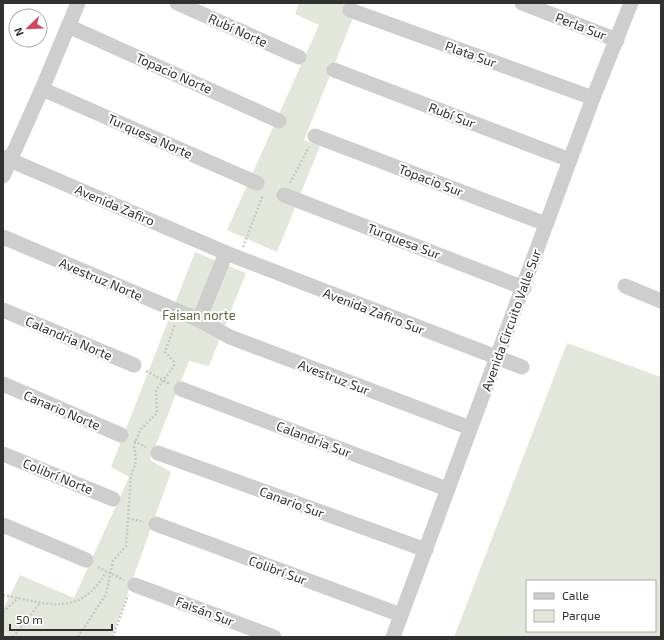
<svg xmlns="http://www.w3.org/2000/svg" width="664" height="640" font-family="'Exo 2',sans-serif">
  <rect width="100%" height="100%" fill="#fff"/>
  <g fill="#e3e7db" fill-rule="evenodd">
    <polygon points="299,3 348,3 353,18 304,140 320,146 277,252 227,230 319,25 295,14"/>
    <polygon points="195,252 246,273 209,366 189,361 150,460 171,472 112,637 3,637 3,609 20,575 74,598 129,477 111,467"/>
    <path d="M567,343L661,377V637H454ZM527,581H655V631H527Z"/>
  </g>
  <g fill="none" stroke-linecap="round" stroke-linejoin="round">
    <g stroke="#c8c8c8" stroke-width="2.5" stroke-dasharray="2 2" stroke-linecap="butt">
      <polyline points="290,183 309,147"/>
      <polyline points="243,247 263,195"/>
      <polyline points="146,371 170,384"/>
      <polyline points="134,441 146,447"/>
      <polyline points="128,518 144,522"/>
      <polyline points="98,567 124,580"/>
      <path d="M3,595C47,603 79,619 106,572"/>
      <polyline points="3,612 18,598"/>
      <polyline points="13,637 40,603"/>
      <polyline points="78,637 106,594 113,561 126,546 131,476 136,461 134,446 140,430 157,413 156,390 174,366 174,362 165,352 175,324"/>
      <polyline points="113,637 128,595"/>
    </g>
    <g stroke="#cecece" stroke-width="15">
      <polyline points="177,3 299,57"/>
      <polyline points="522,3 617,40"/>
      <polyline points="350,10 593,98"/>
      <polyline points="68,26 279,121"/>
      <polyline points="334,70 570,160"/>
      <polyline points="42,89 257,183"/>
      <polyline points="315,136 546,224"/>
      <polyline points="3,157 226,253 522,367"/>
      <polyline points="3,176 42,89 78,3"/>
      <polyline points="284,195 524,288"/>
      <polyline points="3,237 199,320 230,337 470,428"/>
      <polyline points="625,286 661,301"/>
      <polyline points="3,310 134,365"/>
      <polyline points="199,320 226,253"/>
      <polyline points="3,384 121,435"/>
      <polyline points="181,389 447,489"/>
      <polyline points="158,453 426,550"/>
      <polyline points="3,454 113,499"/>
      <polyline points="156,524 401,615"/>
      <polyline points="3,525 86,560"/>
      <polyline points="135,585 274,637"/>
      <polyline points="393,637 593,98 631,3"/>
    </g>
  </g>
  <g text-anchor="middle" dominant-baseline="central" stroke-width="4" stroke-linejoin="round" paint-order="stroke">
    <g font-size="13" fill="#313131" stroke="#fff">
      <text transform="translate(581 26) rotate(21)">Perla Sur</text>
      <text transform="translate(238 30) rotate(24)">Rubí Norte</text>
      <text transform="translate(471 54) rotate(20)">Plata Sur</text>
      <text transform="translate(174 73) rotate(24)">Topacio Norte</text>
      <text transform="translate(452 115) rotate(21)">Rubí Sur</text>
      <text transform="translate(150 136) rotate(24)">Turquesa Norte</text>
      <text transform="translate(431 180) rotate(21)">Topacio Sur</text>
      <text transform="translate(115 205) rotate(23)">Avenida Zafiro</text>
      <text transform="translate(404 241) rotate(21)">Turquesa Sur</text>
      <text transform="translate(101 279) rotate(23)">Avestruz Norte</text>
      <text transform="translate(374 311) rotate(21)">Avenida Zafiro Sur</text>
      <text transform="translate(511 320) rotate(-70)">Avenida Circuito Valle Sur</text>
      <text transform="translate(69 338) rotate(23)">Calandria Norte</text>
      <text transform="translate(334 377) rotate(21)">Avestruz Sur</text>
      <text transform="translate(62 410) rotate(23)">Canario Norte</text>
      <text transform="translate(314 439) rotate(21)">Calandria Sur</text>
      <text transform="translate(58 476) rotate(22)">Colibrí Norte</text>
      <text transform="translate(292 502) rotate(20)">Canario Sur</text>
      <text transform="translate(278 570) rotate(20)">Colibrí Sur</text>
      <text transform="translate(205 611) rotate(21)">Faisán Sur</text>
    </g>
    <g font-size="13" fill="#5a6942" stroke="#fff">
      <text x="199" y="315">Faisan norte</text>
    </g>
  </g>
  <rect width="664" height="640" fill="none" stroke="#313131" stroke-width="8"/>
  <rect x="526" y="580" width="130" height="52" fill="#ffffff" stroke="#adadad"/>
  <rect x="534" y="593" width="20" height="6" fill="#cecece" stroke="#adadad"/>
  <text x="562" y="600" font-size="12" fill="#313131">Calle</text>
  <rect x="534" y="610" width="20" height="12" fill="#e3e7db" stroke="#adadad"/>
  <text x="562" y="620" font-size="12" fill="#313131">Parque</text>
  <g transform="translate(28 28) rotate(247)"><circle r="19" fill="#ffffff" stroke="#adadad"/>
  <path d="M0-3L7 15L0 10L-7 15Z" fill="#d44767"/>
  <text y="-6" font-size="11" font-weight="bold" text-anchor="middle" fill="#313131">N</text>
  </g>
  <path d="M10 624v6h102v-6" fill="none" stroke="#313131" stroke-width="2"/>
  <text x="16" y="624" font-size="12" fill="#313131" stroke="#ffffff" stroke-width="3" paint-order="stroke">50 m</text>
</svg>
